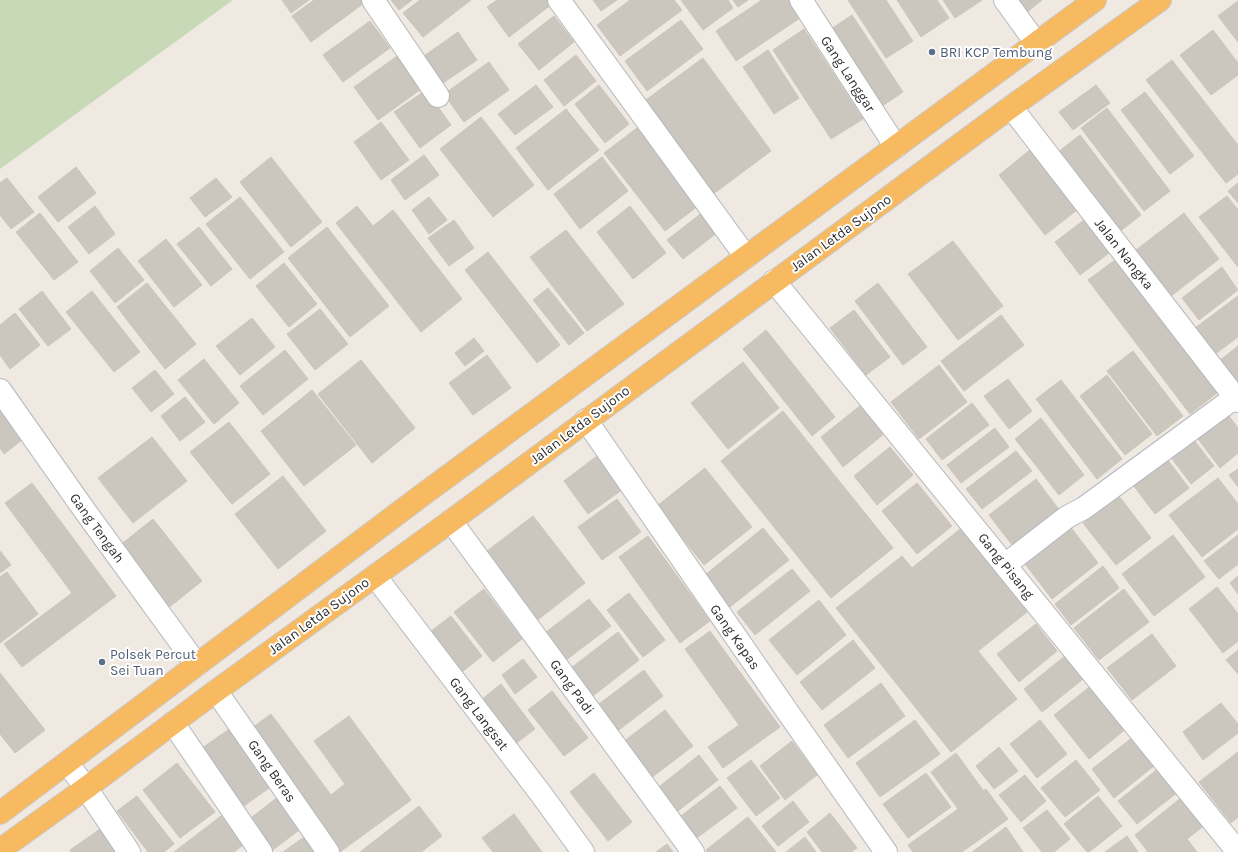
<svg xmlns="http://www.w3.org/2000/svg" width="1238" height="852" font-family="Karla,sans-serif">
  <rect width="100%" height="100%" fill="#efe9e1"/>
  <polygon fill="#c8d9b8" points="0,0 233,0 0,169"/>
  <g fill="#cbc7bf" stroke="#cbc5ba">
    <polygon points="282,0 309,0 291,13"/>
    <polygon points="314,0 361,0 364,3 311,42 292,16"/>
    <polygon points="391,0 412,0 399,10"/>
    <polygon points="420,0 471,0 423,37 403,13"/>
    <polygon points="497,0 548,0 552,4 509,37 487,7"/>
    <polygon points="593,0 617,0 601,11"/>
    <polygon points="630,0 674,0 682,10 620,56 597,25"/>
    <polygon points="681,0 728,0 733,8 703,30"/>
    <polygon points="733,0 748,0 738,7"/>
    <polygon points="762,0 788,0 800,18 736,61 716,31"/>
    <polygon points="848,0 886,0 913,41 886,58"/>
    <polygon points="897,0 937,0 949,18 921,37"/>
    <polygon points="943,0 982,0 955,18"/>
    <polygon points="1014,0 1042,0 1025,14"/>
    <polygon points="1238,1 1238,42 1218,16"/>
    <polygon points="852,15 903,92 879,108 828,31"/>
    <polygon points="554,16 574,42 539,70 518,44"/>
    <polygon points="681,20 703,49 647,91 625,61"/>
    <polygon points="370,21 390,48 343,82 323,55"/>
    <polygon points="804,29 863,119 831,139 773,50"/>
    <polygon points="1213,30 1238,63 1238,75 1211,95 1180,55"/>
    <polygon points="458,32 477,60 443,83 424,56"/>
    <polygon points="768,50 799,98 774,114 743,67"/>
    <polygon points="400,54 424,87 378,120 354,87"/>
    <polygon points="576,55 596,81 564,106 544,80"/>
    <polygon points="703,58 771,151 712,195 643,102"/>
    <polygon points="1172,60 1238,145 1238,174 1226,183 1146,80"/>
    <polygon points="489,62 509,90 464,122 444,94"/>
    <polygon points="536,85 553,107 515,135 498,114"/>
    <polygon points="599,85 629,124 605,143 575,104"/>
    <polygon points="1096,85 1110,103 1073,130 1059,112"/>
    <polygon points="426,90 451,125 420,148 394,112"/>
    <polygon points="1145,92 1194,156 1170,174 1121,110"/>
    <polygon points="1107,108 1170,191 1144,211 1081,128"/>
    <polygon points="566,109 599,150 548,190 516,148"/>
    <polygon points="481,117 534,185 493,217 440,149"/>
    <polygon points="381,122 409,160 381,180 354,142"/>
    <polygon points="637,128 698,206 665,231 604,153"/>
    <polygon points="1080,135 1141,215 1114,236 1053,156"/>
    <polygon points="1031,149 1077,210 1045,235 999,175"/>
    <polygon points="424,155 439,175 405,200 391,180"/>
    <polygon points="271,157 322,222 291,247 240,182"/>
    <polygon points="602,157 628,191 580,229 554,194"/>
    <polygon points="76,167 96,193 58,222 38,197"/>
    <polygon points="7,178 34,212 11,229 0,215 0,183"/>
    <polygon points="216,178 232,197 205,217 190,198"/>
    <polygon points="1238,183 1238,203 1228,191"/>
    <polygon points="1227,196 1238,210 1238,267 1199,217"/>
    <polygon points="240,197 284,252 250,279 206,224"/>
    <polygon points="429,197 447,220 429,234 412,210"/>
    <polygon points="95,206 115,234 89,254 68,227"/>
    <polygon points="357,206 373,226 393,210 462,299 421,332 336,223"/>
    <polygon points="630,206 666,253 633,279 597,232"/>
    <polygon points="703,212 718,232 683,259 667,240"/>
    <polygon points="40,213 78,262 54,280 16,232"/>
    <polygon points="1184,213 1219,259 1171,296 1136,250"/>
    <polygon points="454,220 474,248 449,266 428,238"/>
    <polygon points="1084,220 1109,253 1080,275 1055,242"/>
    <polygon points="199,227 232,269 211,286 177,244"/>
    <polygon points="327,227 389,306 350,337 288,258"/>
    <polygon points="566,230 624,304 587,331 530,257"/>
    <polygon points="166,239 202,285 174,307 138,261"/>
    <polygon points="953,241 1003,306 958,340 908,274"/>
    <polygon points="118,248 144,280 115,303 90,271"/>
    <polygon points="488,252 560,345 537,363 465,270"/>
    <polygon points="1115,260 1217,393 1190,414 1088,280"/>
    <polygon points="284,263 317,304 289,327 256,286"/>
    <polygon points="1222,267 1238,290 1199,320 1182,298"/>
    <polygon points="147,283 196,344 165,369 117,307"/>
    <polygon points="878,283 927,347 903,365 855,301"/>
    <polygon points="548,288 584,333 569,345 533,300"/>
    <polygon points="42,291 71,329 48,346 19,309"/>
    <polygon points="92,291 140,352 114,372 66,312"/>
    <polygon points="1238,296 1238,337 1211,357 1191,331"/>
    <polygon points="320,309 348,344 315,370 287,334"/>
    <polygon points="854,310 890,357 866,375 830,328"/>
    <polygon points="15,313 40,345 10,369 0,355 0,325"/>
    <polygon points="1001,315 1024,345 964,391 941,361"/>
    <polygon points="252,318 275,347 240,375 216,346"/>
    <polygon points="766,330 835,417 812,436 743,349"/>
    <polygon points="474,338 484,351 465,366 455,353"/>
    <polygon points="1238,346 1238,386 1219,361"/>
    <polygon points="285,350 308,379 263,415 240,386"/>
    <polygon points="1133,351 1183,416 1157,436 1107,371"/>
    <polygon points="487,355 511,388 473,415 449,383"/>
    <polygon points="204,359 239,403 214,424 178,380"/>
    <polygon points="361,360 415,428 372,463 318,394"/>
    <polygon points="743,362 779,408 728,449 691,403"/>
    <polygon points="939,365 967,402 919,439 891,402"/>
    <polygon points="155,370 174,394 151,412 132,388"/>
    <polygon points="1107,375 1152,434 1125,455 1080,396"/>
    <polygon points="1008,379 1032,411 1009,429 984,396"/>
    <polygon points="1061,380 1122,459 1097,479 1036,399"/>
    <polygon points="312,390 356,445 304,486 261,431"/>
    <polygon points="185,397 205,422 180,441 161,416"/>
    <polygon points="972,403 989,425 942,460 926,439"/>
    <polygon points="861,405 884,434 843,467 821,437"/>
    <polygon points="0,408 23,439 4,454 0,448"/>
    <polygon points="783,411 893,548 831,598 721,461"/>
    <polygon points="1225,411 1238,428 1238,453 1220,468 1195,435"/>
    <polygon points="1041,418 1084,475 1059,495 1015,439"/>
    <polygon points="229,422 270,474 232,504 190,452"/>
    <polygon points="995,428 1009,447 961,483 947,465"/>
    <polygon points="1190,435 1214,466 1191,484 1167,452"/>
    <polygon points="152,437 187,481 133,523 98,478"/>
    <polygon points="890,447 913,475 877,505 854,476"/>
    <polygon points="1016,451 1032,471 982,509 966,489"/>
    <polygon points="597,456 622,490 588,514 564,481"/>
    <polygon points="1167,459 1189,488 1155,514 1133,485"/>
    <polygon points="705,468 752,527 704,565 657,506"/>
    <polygon points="1238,469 1238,487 1229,475"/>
    <polygon points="283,476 326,531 278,569 235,514"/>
    <polygon points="1218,478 1238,504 1238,529 1202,557 1169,515"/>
    <polygon points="1036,479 1060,511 1013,546 989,515"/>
    <polygon points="32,483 116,596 22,667 4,644 72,593 5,503"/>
    <polygon points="917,483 952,526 917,554 882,511"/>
    <polygon points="1119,496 1151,538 1116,565 1083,523"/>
    <polygon points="617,499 641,532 602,560 578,527"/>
    <polygon points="533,516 585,583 535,622 483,554"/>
    <polygon points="153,519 202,581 168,608 119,546"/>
    <polygon points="1066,521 1098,563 1052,599 1019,556"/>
    <polygon points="763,528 789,560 730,607 705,575"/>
    <polygon points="960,529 1027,612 978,651 1017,699 951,752 836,608 902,556 912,568"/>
    <polygon points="1173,535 1205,577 1154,616 1122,574"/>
    <polygon points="1238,535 1238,564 1219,579 1204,561"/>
    <polygon points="648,536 710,621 680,643 619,557"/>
    <polygon points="0,551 11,565 0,573"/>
    <polygon points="1103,566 1119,588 1071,625 1055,604"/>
    <polygon points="792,569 810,591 755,635 737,612"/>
    <polygon points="7,572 38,614 0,643 0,577"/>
    <polygon points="1238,576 1238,594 1230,583"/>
    <polygon points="1217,587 1232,606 1204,628 1189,609"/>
    <polygon points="484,589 522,639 493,662 454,612"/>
    <polygon points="1124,589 1149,622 1099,660 1074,628"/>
    <polygon points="629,593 665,640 643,657 607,610"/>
    <polygon points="589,599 611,626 562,663 541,636"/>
    <polygon points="819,600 846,635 797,675 769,640"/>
    <polygon points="1232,606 1238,614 1238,641 1223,653 1204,628"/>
    <polygon points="451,616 482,656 457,676 426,635"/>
    <polygon points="1036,624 1057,651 1019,682 997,654"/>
    <polygon points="710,631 780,727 723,768 708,747 739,725 685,649"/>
    <polygon points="618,632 639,660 589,699 567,671"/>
    <polygon points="1152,634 1176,666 1132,700 1107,668"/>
    <polygon points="853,640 875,668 822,710 800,682"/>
    <polygon points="1238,650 1238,674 1226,660"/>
    <polygon points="1065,656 1083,679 1042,712 1024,689"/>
    <polygon points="523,659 537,677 515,694 502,675"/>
    <polygon points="644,670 663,696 611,736 591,710"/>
    <polygon points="0,673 45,730 15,753 0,734"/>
    <polygon points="881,683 905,716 848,758 824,725"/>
    <polygon points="501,684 535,729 515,744 481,700"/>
    <polygon points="1092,685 1127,728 1089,759 1054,715"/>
    <polygon points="552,691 588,738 564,756 528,710"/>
    <polygon points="1221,703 1238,724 1238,733 1203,760 1183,732"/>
    <polygon points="665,710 693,746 651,778 623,742"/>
    <polygon points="271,714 331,795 345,784 314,741 349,716 411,800 340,852 338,852 248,731"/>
    <polygon points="915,720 940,754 880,797 856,763"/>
    <polygon points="1040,720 1067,754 1037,778 1010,744"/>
    <polygon points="235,725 276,783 237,811 195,753"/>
    <polygon points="1133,737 1155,765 1114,798 1092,769"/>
    <polygon points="792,741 817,775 785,800 760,766"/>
    <polygon points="999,747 1018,771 994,789 976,766"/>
    <polygon points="1238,752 1238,817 1231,823 1199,782"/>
    <polygon points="956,753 983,790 958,809 931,772"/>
    <polygon points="699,755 718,780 674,814 655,790"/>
    <polygon points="751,760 780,798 756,816 727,778"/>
    <polygon points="1076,760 1100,790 1065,817 1041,788"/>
    <polygon points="177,763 215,812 180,838 143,790"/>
    <polygon points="1159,768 1178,792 1137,824 1118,801"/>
    <polygon points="594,773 632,822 608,841 570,792"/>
    <polygon points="926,773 951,807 908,838 883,804"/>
    <polygon points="1025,775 1046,801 1021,822 999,795"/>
    <polygon points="720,786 737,808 694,840 677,819"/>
    <polygon points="986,789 1008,819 962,852 913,852 908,845"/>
    <polygon points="137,796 174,844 164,852 148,852 117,811"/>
    <polygon points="1098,796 1122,826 1089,852 1087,852 1064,824"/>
    <polygon points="278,797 302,828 270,852 243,824"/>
    <polygon points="1182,797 1205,825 1187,839 1197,852 1148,852 1135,835"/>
    <polygon points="793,801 809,822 778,846 762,826"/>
    <polygon points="419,806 442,836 421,852 360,852"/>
    <polygon points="1047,810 1070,839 1054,852 1042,852 1023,828"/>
    <polygon points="830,813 857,848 851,852 822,852 807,832"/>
    <polygon points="514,814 542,852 493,852 482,838"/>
    <polygon points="221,816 243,845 234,852 174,852"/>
    <polygon points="748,817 776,852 708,852 706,850"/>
    <polygon points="103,827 120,852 71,852 70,850"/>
    <polygon points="1006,827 1023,852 972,852"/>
    <polygon points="311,832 325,852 283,852"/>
    <polygon points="1127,836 1138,852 1105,852"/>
    <polygon points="805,837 816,852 786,852"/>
    <polygon points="667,844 673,852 656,852"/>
  </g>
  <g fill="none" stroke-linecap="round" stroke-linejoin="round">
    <defs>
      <g id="minor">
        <polyline points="373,0 438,96"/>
        <polyline points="559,0 746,257"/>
        <polyline points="801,0 896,147"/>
        <polyline points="1005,0 1036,43"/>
        <polyline points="1011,107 1238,401"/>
        <polyline points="774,281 1238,852"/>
        <polyline points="0,390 85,511 197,665"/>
        <polyline points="586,420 787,711 886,852"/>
        <polyline points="451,521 693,852"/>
        <polyline points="1005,565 1067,517 1084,508 1238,395"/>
        <polyline points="375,576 541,794 583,852"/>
        <polyline points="216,691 328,852"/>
        <polyline points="173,723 261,852"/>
        <polyline points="67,763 86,788 129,852"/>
      </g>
      <g id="trunk">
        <polyline points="0,813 421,496 1095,0"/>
        <polyline points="0,850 86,788 216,691 451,521 1011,107 1160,0"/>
      </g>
    </defs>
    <use href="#minor" stroke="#b4b7c1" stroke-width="24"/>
    <use href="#trunk" stroke="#c9c9c9" stroke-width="24"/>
    <use href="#minor" stroke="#fff" stroke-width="22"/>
    <use href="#trunk" stroke="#f8ba60" stroke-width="22"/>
  </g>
  <g fill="#5c6f8a" stroke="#fff" stroke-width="1.5">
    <circle cx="932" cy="52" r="4"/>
    <circle cx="102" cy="662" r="4"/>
  </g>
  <g text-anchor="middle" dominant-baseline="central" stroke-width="4" stroke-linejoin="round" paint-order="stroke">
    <g font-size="14" fill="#4e5e75" stroke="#fff" text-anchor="start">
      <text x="940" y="52">BRI KCP Tembung</text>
      <text x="110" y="654">Polsek Percut<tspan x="110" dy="16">Sei Tuan</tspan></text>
    </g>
    <g font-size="14" fill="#2e2e2e" stroke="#fff">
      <text transform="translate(848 74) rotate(57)">Gang Langgar</text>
      <text transform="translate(841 233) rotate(-36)">Jalan Letda Sujono</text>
      <text transform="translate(1124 254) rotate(52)">Jalan Nangka</text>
      <text transform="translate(580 425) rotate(-37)">Jalan Letda Sujono</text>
      <text transform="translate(97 528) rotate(54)">Gang Tengah</text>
      <text transform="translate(1006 566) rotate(51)">Gang Pisang</text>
      <text transform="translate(319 616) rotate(-36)">Jalan Letda Sujono</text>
      <text transform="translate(735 637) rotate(55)">Gang Kapas</text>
      <text transform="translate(572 687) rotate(54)">Gang Padi</text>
      <text transform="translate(479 714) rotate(53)">Gang Langsat</text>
      <text transform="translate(272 771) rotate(55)">Gang Beras</text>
    </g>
  </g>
</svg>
